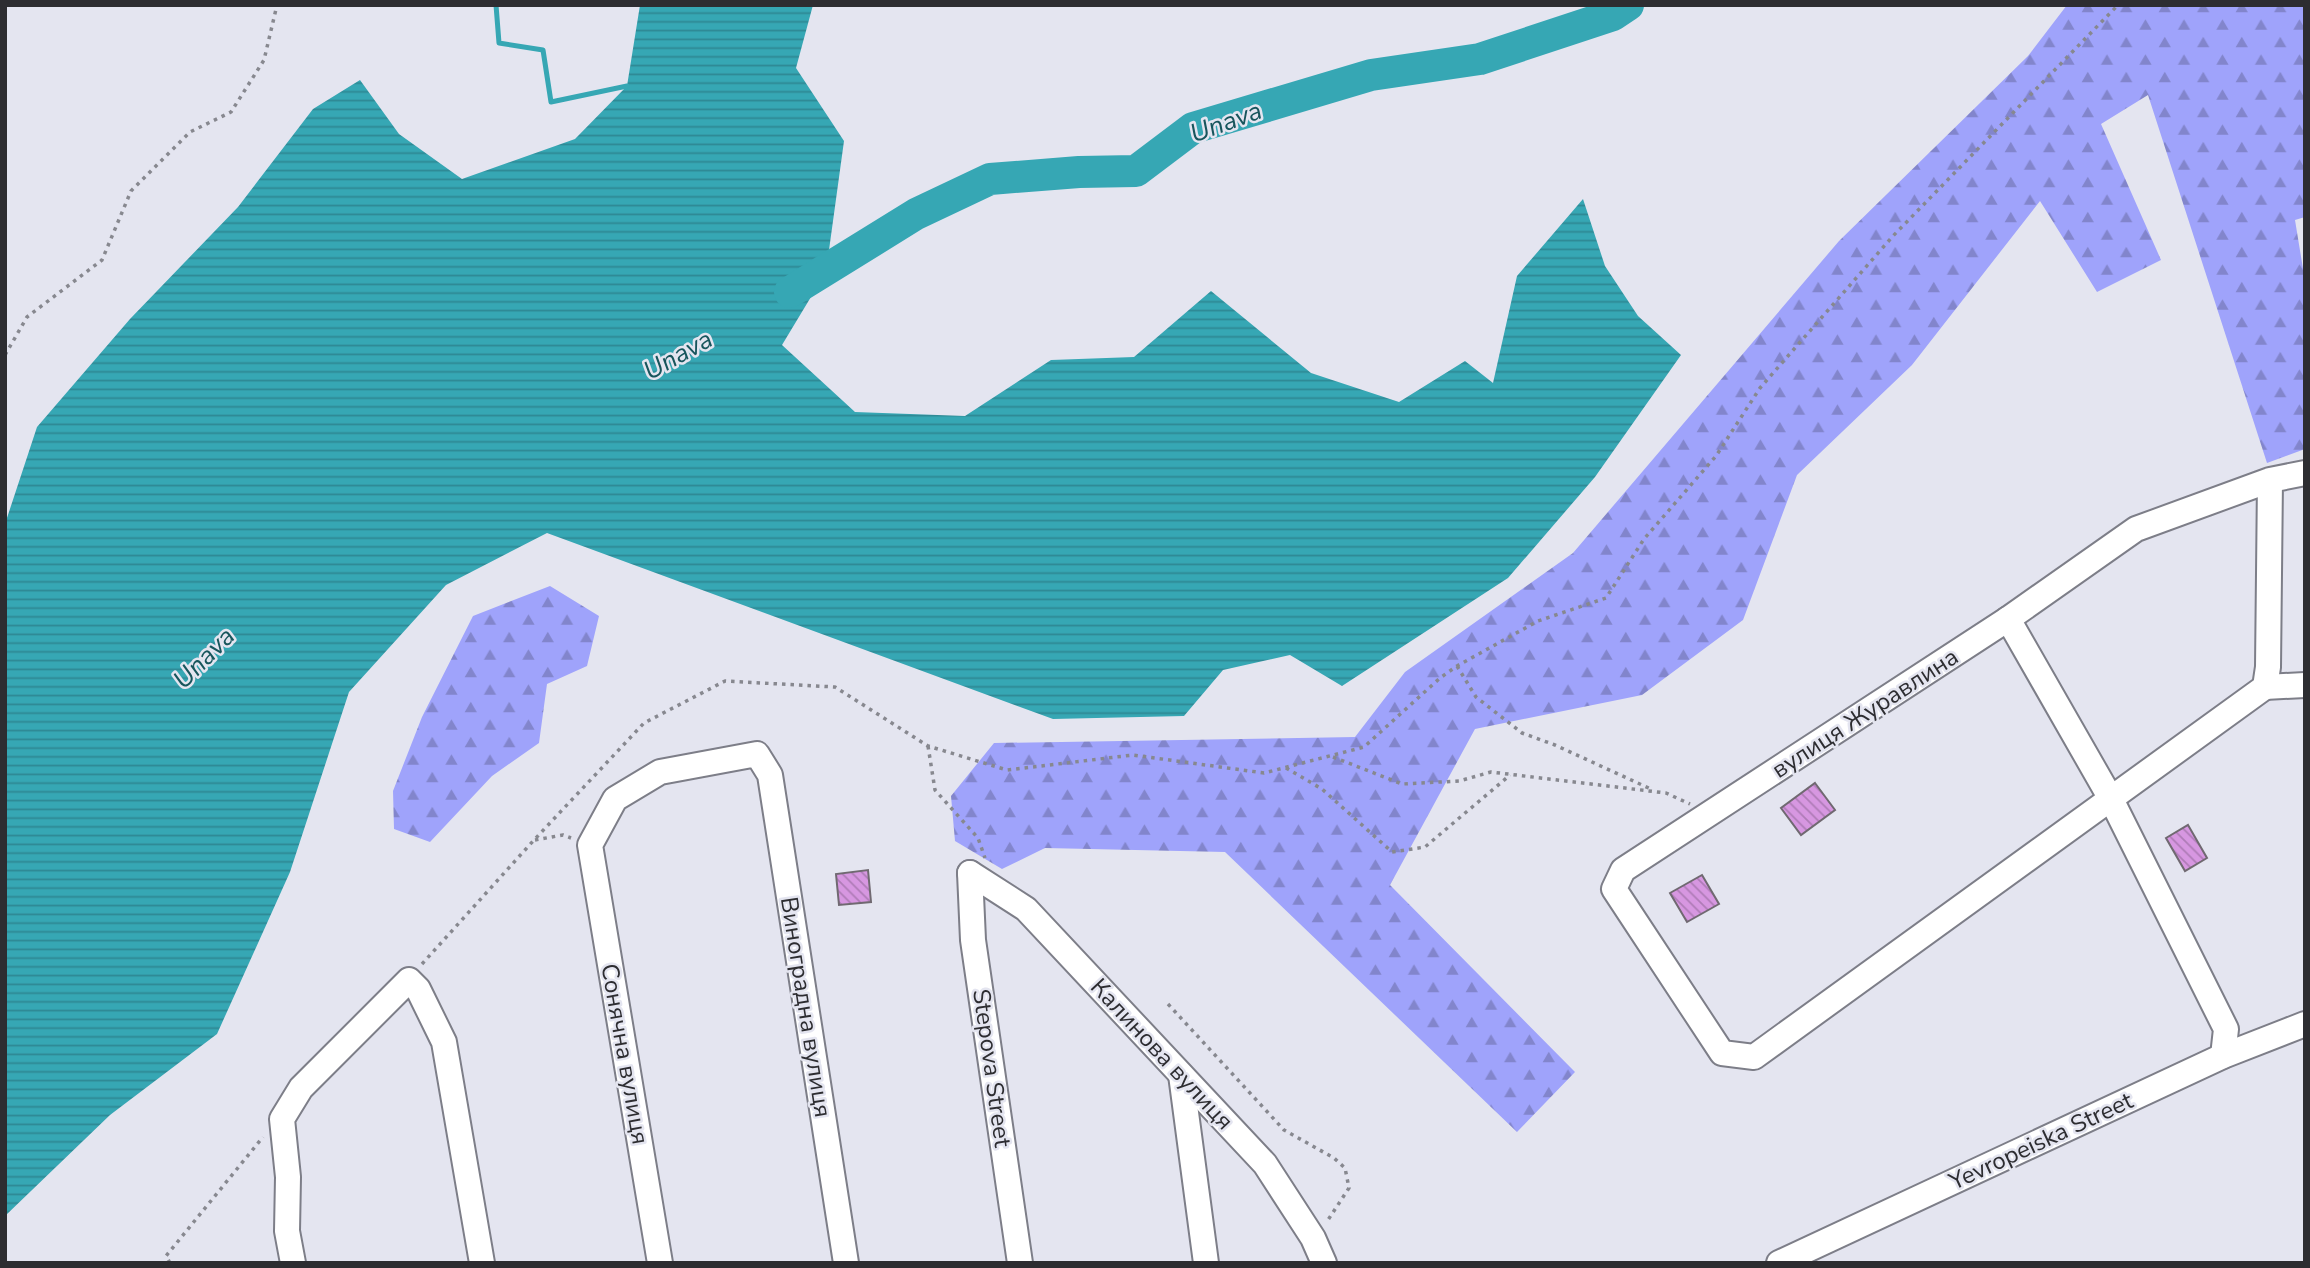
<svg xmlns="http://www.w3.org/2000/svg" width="2310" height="1268" font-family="'Nunito Sans',sans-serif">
  <defs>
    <pattern id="forest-firs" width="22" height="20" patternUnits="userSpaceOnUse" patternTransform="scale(1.75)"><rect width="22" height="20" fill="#9fa3fb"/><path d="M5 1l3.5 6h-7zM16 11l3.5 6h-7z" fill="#8285cc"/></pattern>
    <pattern id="water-rules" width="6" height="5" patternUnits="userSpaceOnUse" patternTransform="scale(1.75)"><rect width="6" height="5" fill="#36a7b4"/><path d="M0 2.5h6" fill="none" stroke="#2e8893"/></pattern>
    <pattern id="building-back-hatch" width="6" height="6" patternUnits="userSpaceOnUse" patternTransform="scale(1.75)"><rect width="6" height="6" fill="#d797e1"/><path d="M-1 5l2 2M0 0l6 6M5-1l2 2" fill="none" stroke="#af7cb7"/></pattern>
  </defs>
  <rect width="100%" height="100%" fill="#e4e5f0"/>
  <g fill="url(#forest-firs)">
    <polygon points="2067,5 2305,5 2305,217 2295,220 2305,281 2305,449 2267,463 2148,95 2101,124 2161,260 2097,292 2040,201 1912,365 1797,475 1743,620 1642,695 1475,729 1390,885 1575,1072 1517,1132 1225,852 1045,848 1002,869 955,841 951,796 994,743 1355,737 1405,672 1573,553 1839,241 2028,56"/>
    <polygon points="550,586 599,616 587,666 547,684 539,743 492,776 430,842 394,829 393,791 422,717 473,616"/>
  </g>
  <polygon fill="url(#water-rules)" points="640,5 813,5 796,68 844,141 826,272 782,345 855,412 965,416 1051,360 1134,357 1211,291 1311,373 1399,402 1465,361 1493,383 1517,276 1583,199 1605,266 1638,316 1681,355 1595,477 1508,578 1342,686 1290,655 1223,670 1184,716 1053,719 547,533 446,585 349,692 290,872 217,1034 110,1115 5,1216 5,524 37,427 130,319 238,207 313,109 360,80 399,134 462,179 575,139 627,86"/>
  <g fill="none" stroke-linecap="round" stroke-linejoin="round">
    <polyline stroke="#36a7b4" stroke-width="5" points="496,5 499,43 543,50 551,102 627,86"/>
    <polyline stroke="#36a7b4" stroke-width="32" points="790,292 916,214 990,179 1079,172 1136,171 1193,128 1371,75 1480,59 1613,15 1628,5"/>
  </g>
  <g fill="url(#building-back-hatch)" stroke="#706971" stroke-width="2">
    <polygon points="1815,783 1835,810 1801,835 1781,808"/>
    <polygon points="2188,825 2207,858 2185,871 2166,838"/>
    <polygon points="868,870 871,902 839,905 836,874"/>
    <polygon points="1702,875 1719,904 1687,922 1670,893"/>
  </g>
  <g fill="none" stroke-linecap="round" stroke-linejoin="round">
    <defs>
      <g id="minor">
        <polyline points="2270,480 2268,667 2265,687 1754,1057 1722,1053 1614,889 1623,870 2008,619 2136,529 2270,480 2305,473"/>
        <polyline points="2008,619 2111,799 2226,1029 2223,1056"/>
        <polyline points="2265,687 2305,685"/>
        <polyline points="970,873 1026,909 1265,1164 1313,1238 1324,1263"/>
        <polyline points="970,873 973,940 1020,1263"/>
        <polyline points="1181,1075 1206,1263"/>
        <polyline points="293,1263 287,1231 288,1177 282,1119 301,1088 409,980 418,989 444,1042 482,1263"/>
        <polyline points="660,1263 590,845 615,799 660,772 757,754 770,775 846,1263"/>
        <polyline points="1779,1263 2223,1056 2305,1024"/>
      </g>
    </defs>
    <use href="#minor" stroke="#7d7e88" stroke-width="28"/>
    <g stroke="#87888f" stroke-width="3.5" stroke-dasharray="3.5 5" stroke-linecap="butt">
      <polyline points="5,355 27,317 102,260 131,191 190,132 231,112 264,60 277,5"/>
      <polyline points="1457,666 1476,697 1522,733 1555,745 1653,790"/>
      <polyline points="928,746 935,790 978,838 985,858"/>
      <polyline points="1333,757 1402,784 1459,781 1491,772 1666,793 1690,804"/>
      <polyline points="1286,768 1322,789 1392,852 1425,847 1510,775"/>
      <polyline points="535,840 563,835 571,838"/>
      <polyline points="422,964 534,840 644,723 725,681 835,687 928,746 1007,770 1133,755 1264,773 1364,747 1440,678 1457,666 1538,621 1606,598 1644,539 1716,456 1760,388 1893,236 2118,5"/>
      <polyline points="1168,1004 1284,1130 1334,1158 1345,1168 1349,1188 1326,1223"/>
      <polyline points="170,1263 166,1256 263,1137"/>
    </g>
    <use href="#minor" stroke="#fff" stroke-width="24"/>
  </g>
  <g text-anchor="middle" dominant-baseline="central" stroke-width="5" stroke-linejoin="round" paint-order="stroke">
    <g font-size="24" fill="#2d2d31" stroke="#e4e5f0">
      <text transform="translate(1865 713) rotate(-33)">вулиця Журавлина</text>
      <text transform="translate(806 1007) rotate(81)">Виноградна вулиця</text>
      <text transform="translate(625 1054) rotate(80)">Сонячна вулиця</text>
      <text transform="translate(1162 1054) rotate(47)">Калинова вулиця</text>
      <text transform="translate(992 1068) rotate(82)">Stepova Street</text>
      <text transform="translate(2041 1141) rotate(-25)">Yevropeiska Street</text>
    </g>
    <g font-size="26" font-style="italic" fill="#17555c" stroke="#e4e5f0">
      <text transform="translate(1226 122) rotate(-20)">Unava</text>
      <text transform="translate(678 355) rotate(-29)">Unava</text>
      <text transform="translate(204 658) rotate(-45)">Unava</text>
    </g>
  </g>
  <rect width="2310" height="1268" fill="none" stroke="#2d2d31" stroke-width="14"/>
</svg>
